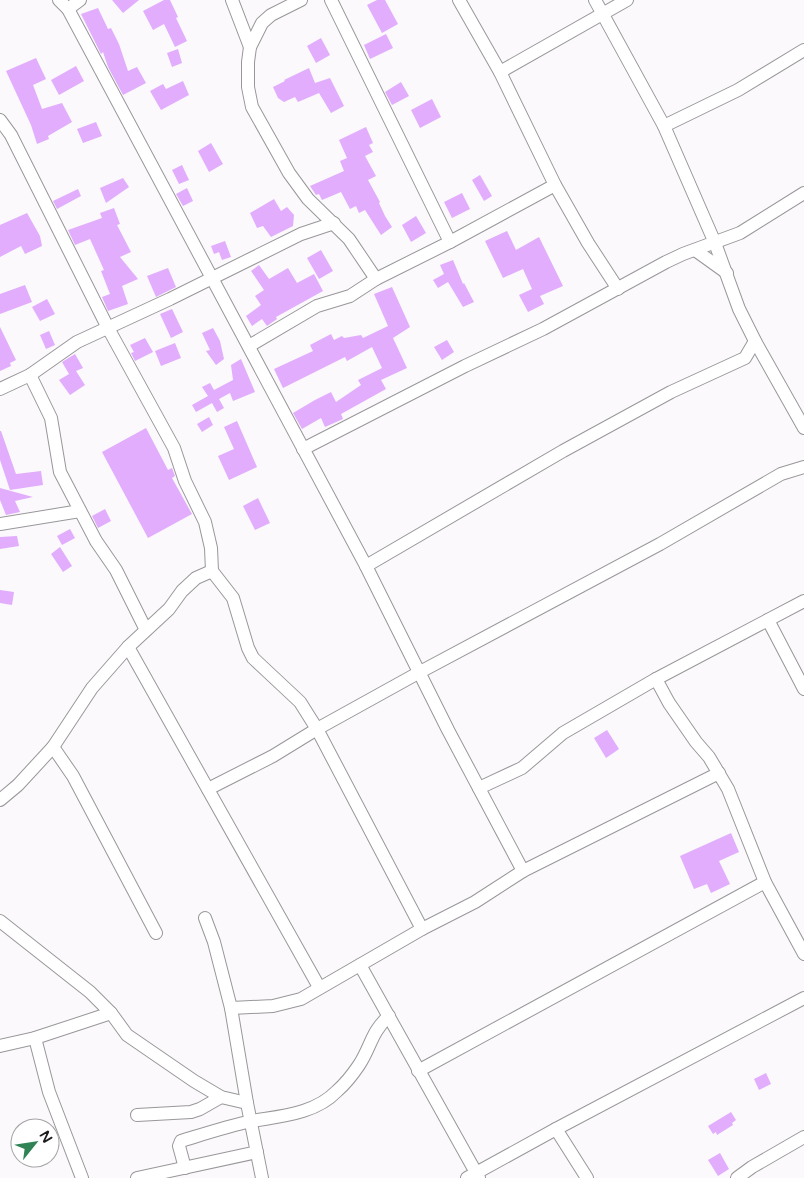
<svg xmlns="http://www.w3.org/2000/svg" width="804" height="1178" font-family="'Varela Round',sans-serif">
  <rect width="100%" height="100%" fill="#fbf9fc"/>
  <g fill="#e1adfc">
    <polygon points="112,0 139,0 123,13"/>
    <polygon points="164,0 170,0 178,17 176,18 187,41 175,47 164,24 153,30 143,11"/>
    <polygon points="377,0 385,0 398,24 382,33 367,5"/>
    <polygon points="98,8 108,29 111,28 119,44 128,71 137,67 146,83 123,95 108,67 103,52 101,54 81,14"/>
    <polygon points="386,34 393,48 370,59 364,45"/>
    <polygon points="321,38 330,55 316,63 307,46"/>
    <polygon points="178,49 182,63 172,67 167,53"/>
    <polygon points="36,58 46,79 33,85 42,109 62,103 72,122 48,136 49,139 37,144 31,125 6,71"/>
    <polygon points="76,66 84,81 59,95 51,80"/>
    <polygon points="309,68 315,83 330,78 344,106 331,113 319,93 298,102 295,97 284,102 278,98 273,87 285,81 284,80"/>
    <polygon points="183,81 189,95 161,110 150,91 163,84 166,89"/>
    <polygon points="401,82 409,96 392,105 385,92"/>
    <polygon points="432,99 441,117 420,128 411,110"/>
    <polygon points="96,122 102,136 83,143 77,129"/>
    <polygon points="366,127 373,143 369,145 373,152 365,156 376,176 368,180 380,202 379,203 385,216 392,227 381,235 365,210 359,213 356,206 350,209 341,192 322,200 319,194 316,195 310,186 344,171 340,161 347,158 339,140"/>
    <polygon points="211,143 223,164 209,172 198,151"/>
    <polygon points="182,165 189,180 179,184 172,170"/>
    <polygon points="480,175 492,196 484,201 472,180"/>
    <polygon points="123,178 129,187 106,203 100,188"/>
    <polygon points="187,188 193,201 183,206 176,194"/>
    <polygon points="78,189 81,196 57,209 53,201"/>
    <polygon points="462,193 470,209 452,218 444,202"/>
    <polygon points="274,199 281,211 287,207 294,215 293,226 271,237 263,226 257,228 250,213"/>
    <polygon points="114,208 120,224 117,225 131,252 120,257 138,279 122,286 128,304 108,311 102,297 110,294 101,271 104,270 90,239 75,245 68,230 102,218 100,213"/>
    <polygon points="27,213 40,236 42,246 25,254 21,246 0,257 0,225"/>
    <polygon points="416,216 426,233 411,242 402,225"/>
    <polygon points="507,231 516,250 539,237 563,286 540,296 544,304 528,312 519,295 532,289 523,269 503,278 485,241"/>
    <polygon points="225,241 231,257 222,260 219,252 214,254 211,246"/>
    <polygon points="321,250 333,271 319,279 307,258"/>
    <polygon points="453,260 463,284 464,283 474,302 463,307 448,282 438,288 433,280 444,274 440,265"/>
    <polygon points="259,265 269,279 288,268 297,283 314,274 323,291 276,317 277,319 267,326 262,319 252,326 246,316 261,305 255,296 264,290 251,271"/>
    <polygon points="168,268 176,287 156,297 147,276"/>
    <polygon points="25,285 32,302 0,314 0,294"/>
    <polygon points="392,287 410,327 393,338 407,368 381,380 386,389 341,414 343,419 325,427 321,418 302,429 293,413 315,400 331,392 336,402 361,385 358,380 382,368 372,347 347,361 345,357 283,388 274,369 313,351 310,345 331,334 334,340 342,336 344,338 361,335 363,338 388,326 374,294"/>
    <polygon points="47,299 55,314 40,321 32,307"/>
    <polygon points="172,309 183,332 171,338 160,314"/>
    <polygon points="0,327 16,360 10,363 11,366 0,371"/>
    <polygon points="213,328 220,341 224,359 216,365 206,351 210,350 202,333"/>
    <polygon points="49,331 55,345 46,349 40,335"/>
    <polygon points="145,338 153,352 135,361 131,353 134,352 130,345"/>
    <polygon points="447,340 454,352 442,360 434,347"/>
    <polygon points="175,343 181,358 161,366 155,351"/>
    <polygon points="75,354 83,368 76,371 85,385 70,395 59,380 69,374 62,362"/>
    <polygon points="241,359 255,392 233,401 230,393 219,399 224,408 217,412 212,403 196,412 192,405 208,396 202,387 210,383 214,390 233,380 231,365"/>
    <polygon points="209,417 213,425 202,432 197,424"/>
    <polygon points="237,421 257,467 229,480 218,456 234,449 224,427"/>
    <polygon points="146,428 168,470 172,468 175,476 172,478 192,514 148,538 102,452"/>
    <polygon points="0,431 1,431 16,474 41,471 43,485 10,490 0,460"/>
    <polygon points="0,488 33,497 15,501 20,512 6,515 0,500"/>
    <polygon points="258,498 270,523 255,530 243,506"/>
    <polygon points="105,509 111,521 98,528 92,516"/>
    <polygon points="70,529 75,538 62,545 57,536"/>
    <polygon points="17,536 19,546 0,549 0,537"/>
    <polygon points="60,547 72,566 63,572 51,554"/>
    <polygon points="0,590 14,592 12,605 0,603"/>
    <polygon points="607,730 619,749 606,758 594,738"/>
    <polygon points="731,833 739,852 719,861 730,884 711,893 707,884 694,889 680,856"/>
    <polygon points="766,1073 771,1084 759,1090 754,1079"/>
    <polygon points="731,1112 736,1120 732,1123 733,1125 717,1135 716,1132 713,1134 708,1126"/>
    <polygon points="720,1153 729,1169 718,1176 708,1160"/>
  </g>
  <g fill="none" stroke-linecap="round" stroke-linejoin="round">
    <defs>
      <g id="minor">
        <polyline points="59,0 68,9 366,566 448,730 523,871"/>
        <polyline points="232,0 250,47"/>
        <polyline points="301,0 271,15 262,23 250,47 248,62 248,87 252,107 289,173 308,199 349,239 376,279"/>
        <polyline points="331,0 450,242"/>
        <polyline points="459,0 500,72 555,185 588,243 618,289"/>
        <polyline points="595,0 664,126 715,243 739,309 755,341 804,428"/>
        <polyline points="68,9 80,0"/>
        <polyline points="500,72 627,0"/>
        <polyline points="0,120 11,135 108,328 174,448 185,481 205,522 211,548 212,571 233,598 248,648 253,658 300,702 317,729 422,929"/>
        <polyline points="664,126 738,90 804,50"/>
        <polyline points="695,250 727,273"/>
        <polyline points="249,346 317,306 350,296 376,279 450,242 555,185"/>
        <polyline points="30,375 51,418 60,472 96,541 116,570 146,630"/>
        <polyline points="0,389 30,375 77,342 170,299 301,234 334,223"/>
        <polyline points="303,449 465,366 543,329 666,262 683,254 740,233 804,193"/>
        <polyline points="0,524 80,511"/>
        <polyline points="366,566 563,451 671,392 745,358 755,341"/>
        <polyline points="768,620 804,689"/>
        <polyline points="128,647 319,987"/>
        <polyline points="656,679 669,703 696,742 709,757 728,789 765,882 804,954"/>
        <polyline points="53,747 73,776 156,933"/>
        <polyline points="479,788 522,768 563,733 656,679 804,601"/>
        <polyline points="208,789 273,756 317,729 420,672 660,544 781,474 804,467"/>
        <polyline points="0,800 18,785 53,747 92,688 128,647 169,609 182,591 196,578 212,571"/>
        <polyline points="205,918 214,942 231,1008 247,1103 262,1178"/>
        <polyline points="0,921 90,992 111,1013 127,1035 194,1081 221,1097 247,1103"/>
        <polyline points="360,965 479,1178"/>
        <polyline points="231,1008 273,1006 301,999 422,929 475,902 523,871 719,773"/>
        <polyline points="35,1038 49,1092 82,1178"/>
        <polyline points="0,1046 35,1038 111,1013"/>
        <polyline points="418,1071 765,882"/>
        <polyline points="137,1115 191,1112 200,1109 221,1097"/>
        <polyline points="556,1129 587,1178"/>
        <path d="M185,1168L179,1146L181,1141C204,1134 228,1126 252,1121C281,1116 315,1114 337,1091C345,1084 353,1074 359,1065C371,1047 371,1032 389,1016"/>
        <polyline points="137,1178 257,1152"/>
        <polyline points="467,1178 556,1129 804,998"/>
        <polyline points="737,1178 752,1167 804,1137"/>
      </g>
    </defs>
    <use href="#minor" stroke="#99979a" stroke-width="14"/>
    <use href="#minor" stroke="#fff" stroke-width="12"/>
  </g>
  <g transform="translate(35 1143) rotate(60)"><circle r="24" fill="#ffffff" stroke="#a4a4a5"/>
  <path d="M0-4L9 19L0 12L-9 19Z" fill="#308355"/>
  <text y="-8" font-size="14" font-weight="bold" text-anchor="middle" fill="#1c1c1d">N</text>
  </g>
</svg>
